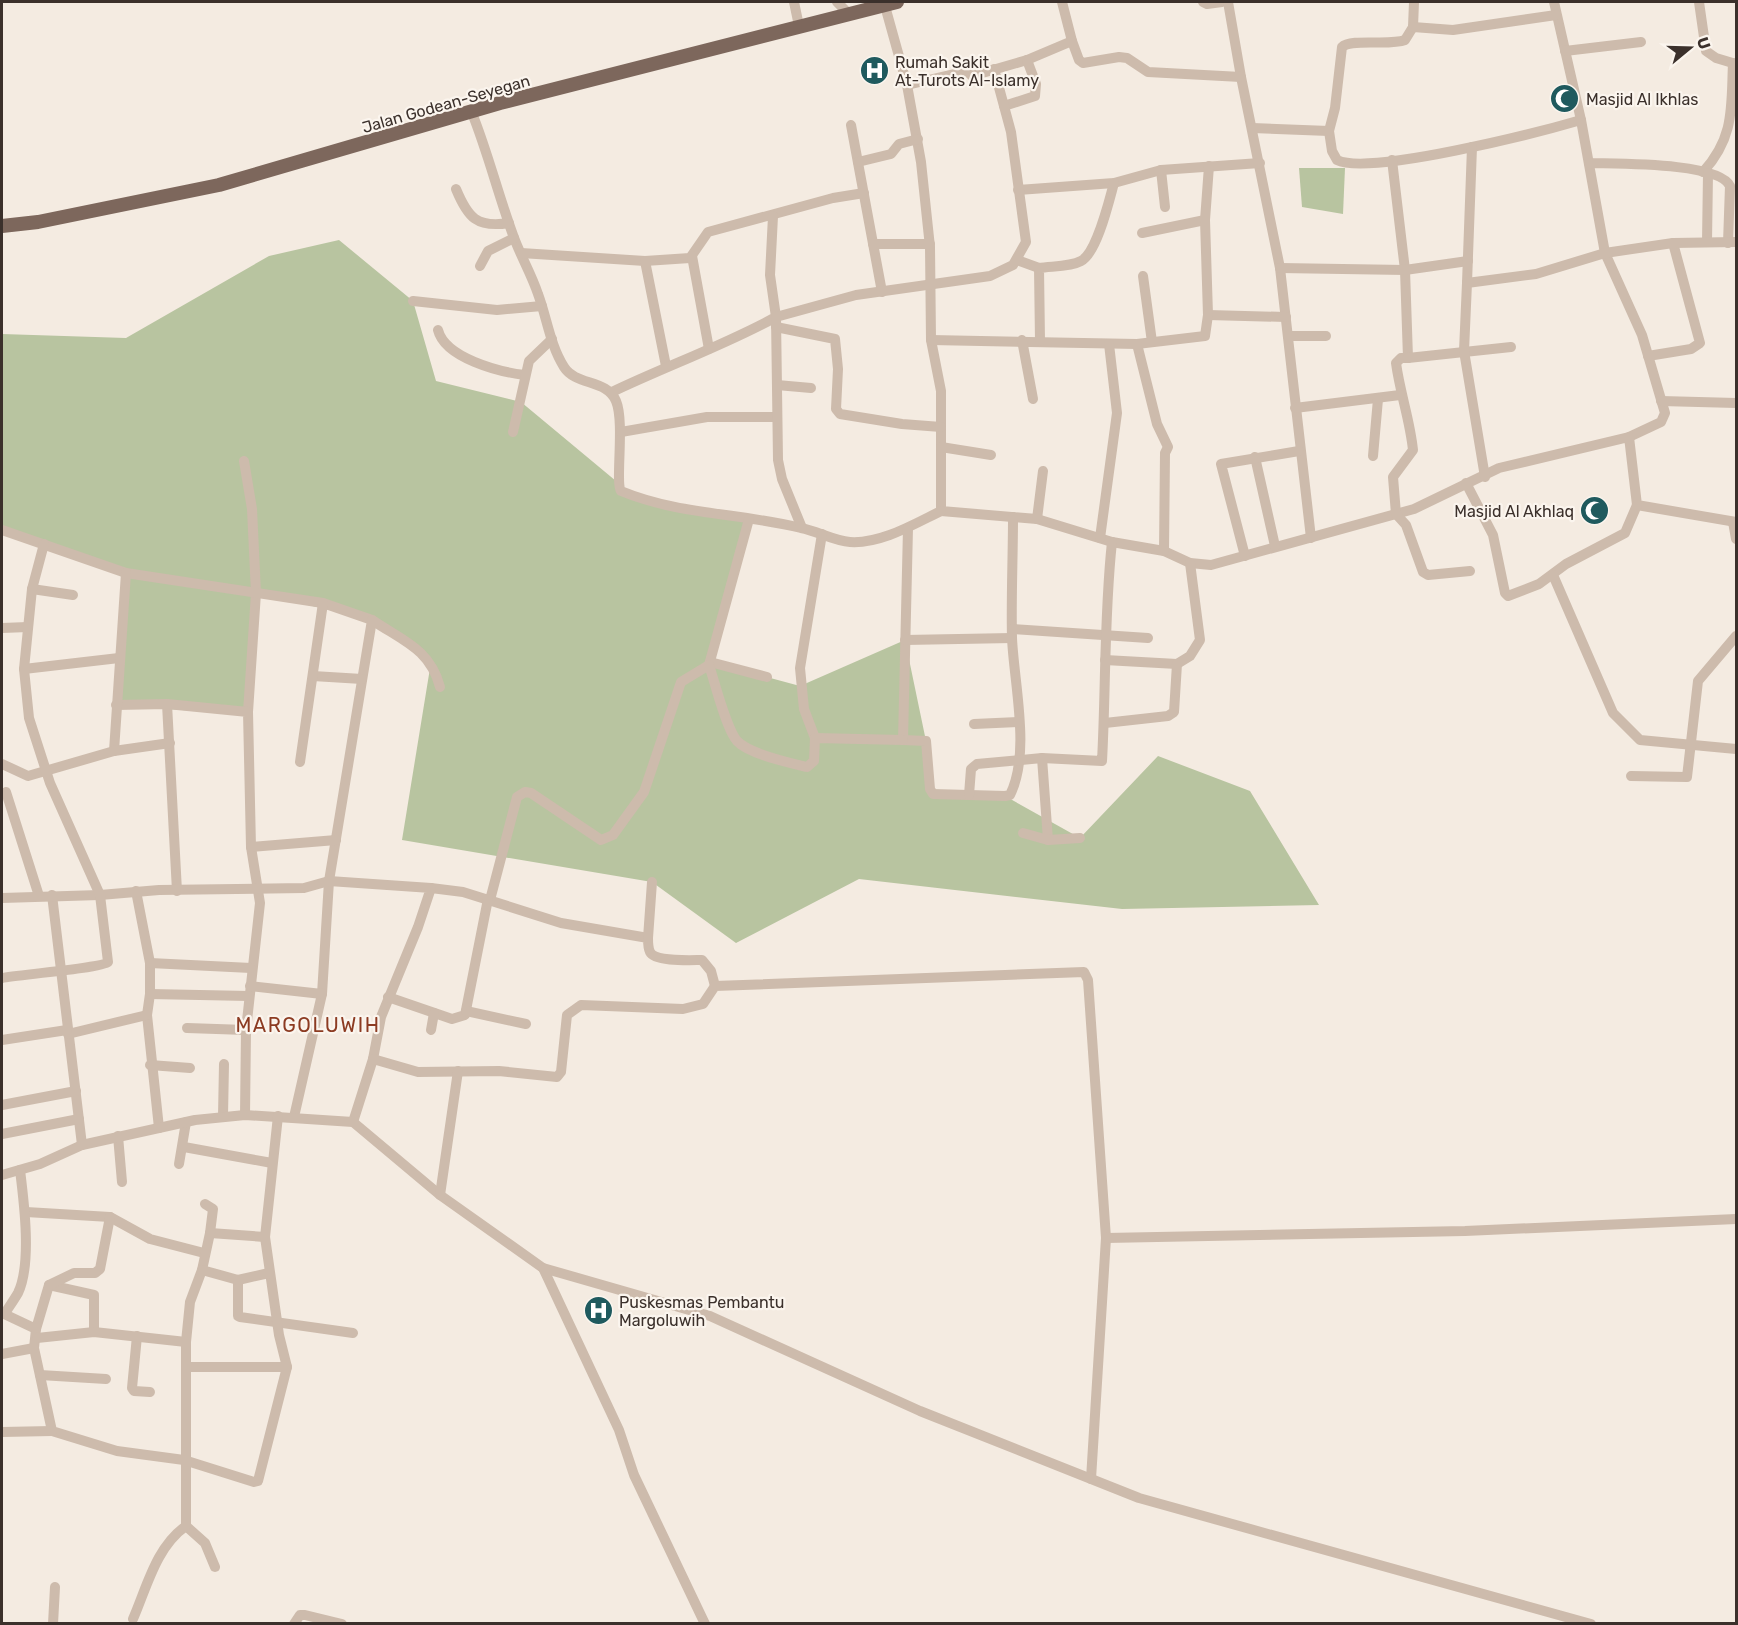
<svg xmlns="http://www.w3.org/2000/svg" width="1738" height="1625" font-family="Rubik,sans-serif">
  <rect width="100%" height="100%" fill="#f4ebe1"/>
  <g fill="#b8c4a0">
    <polygon points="1299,168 1345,168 1343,214 1302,207"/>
    <polygon points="339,240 413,301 436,381 521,402 634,496 749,519 710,662 800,686 905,640 926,741 931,789 1005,796 1080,838 1158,756 1250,791 1319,905 1122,909 859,879 736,943 652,882 402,840 431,662 372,620 257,593 248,715 116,705 126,573 2,531 2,334 126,338 269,256"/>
  </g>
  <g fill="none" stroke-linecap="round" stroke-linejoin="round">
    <g stroke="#cdbbac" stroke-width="10">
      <polyline points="794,2 799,26"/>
      <polyline points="837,2 849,14"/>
      <polyline points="1062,2 1072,41"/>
      <polyline points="1203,2 1207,4 1222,2"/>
      <polyline points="1228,2 1241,77 1280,268 1311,538"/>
      <path d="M1414,2L1413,27L1405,40C1390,46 1351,38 1342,47L1335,108L1329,131L1332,151L1337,160C1369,176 1540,132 1581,120"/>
      <polyline points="1554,2 1581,120 1605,253 1642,335 1665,413 1661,422 1629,437"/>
      <polyline points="1699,2 1706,51 1716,58 1736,64"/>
      <polyline points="885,6 907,85 921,162 930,247 931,340 941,391 941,511 1037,519 1112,542 1164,551 1190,563 1211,565 1414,509 1499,468 1629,437 1637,505 1736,522"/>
      <polyline points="1413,27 1453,30 1556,15"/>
      <polyline points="1565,51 1641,42"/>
      <polyline points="907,85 967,71 972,76 1027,60 1072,41 1079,60 1083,63 1119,57 1127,58 1148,72 1241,77"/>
      <polyline points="1004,106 1035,96 1036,84 1027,60"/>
      <path d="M472,113C488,153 498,194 513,235C520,255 531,273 538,294C547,318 550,345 564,367C576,386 607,379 616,401C625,422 615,483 621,491C679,515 741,513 801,528C817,531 834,541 850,542C881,544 914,524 941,511"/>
      <polyline points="851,125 882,292"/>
      <polyline points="1252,128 1329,131"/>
      <path d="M1392,160L1405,270L1408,358H1401L1396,363C1400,393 1410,420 1413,450L1393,477L1396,514L1406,525L1423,572L1428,575L1470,571"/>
      <polyline points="858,162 891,154 899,144 918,139"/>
      <path d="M1589,163C1615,164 1719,162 1730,186L1728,243"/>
      <polyline points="1161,170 1165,207"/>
      <path d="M1703,172C1735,137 1731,107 1733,63"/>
      <path d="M456,189C468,218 477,228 509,223"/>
      <polyline points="1018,190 1114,183 1161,170 1260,163"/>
      <polyline points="1142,233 1205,220"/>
      <polyline points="1707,242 1708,173"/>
      <polyline points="873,244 930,244"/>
      <polyline points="521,253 645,261 690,258 708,232 833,198 864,193"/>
      <polyline points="692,256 709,349"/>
      <polyline points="1017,260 1039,268"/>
      <polyline points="645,261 666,366"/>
      <polyline points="480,266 488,251 514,238"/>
      <polyline points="1280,268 1405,270 1468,261"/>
      <polyline points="1143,276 1152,342"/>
      <polyline points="1467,283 1472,147"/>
      <polyline points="413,301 497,310 542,306"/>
      <polyline points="1208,315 1286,317"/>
      <polyline points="776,327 835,339 838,369 836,409 840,414 902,424 941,427"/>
      <path d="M438,330C445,358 499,372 525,375"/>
      <polyline points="1288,336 1326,336"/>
      <polyline points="931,340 1137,344 1205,336 1208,315 1205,220 1209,166"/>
      <polyline points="1022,340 1033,399"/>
      <path d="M1040,341L1039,268C1052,266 1070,267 1081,261C1097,253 1109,201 1114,183"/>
      <polyline points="1137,344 1157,424 1168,447 1165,453 1164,551"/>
      <polyline points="1648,356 1691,349 1700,343 1673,243"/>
      <polyline points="1408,358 1511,347"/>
      <polyline points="777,385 811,388"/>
      <path d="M612,392C666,366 723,346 776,317L770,275L773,216"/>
      <polyline points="1661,401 1736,403"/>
      <polyline points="1295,408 1400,395"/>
      <polyline points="513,432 529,361 552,339"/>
      <polyline points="621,432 707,417 777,417"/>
      <polyline points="941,447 991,455"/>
      <polyline points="1373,456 1378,399"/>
      <polyline points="1255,457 1275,546"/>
      <polyline points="244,461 252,509 256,593 248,712"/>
      <polyline points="1485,477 1464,351 1467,283 1536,274 1605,253 1673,243 1736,242"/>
      <polyline points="1466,483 1493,535 1505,593 1508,596 1539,584 1566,564 1625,533 1637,505"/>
      <polyline points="1037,519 1043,471"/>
      <polyline points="1733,522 1736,539"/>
      <polyline points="802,528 782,479 778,460 776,317 856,295 990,276 1013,265 1026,242 1011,132 994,69"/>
      <path d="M908,528L903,740L926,741L930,789L933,794L1005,796L1010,795C1031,753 1014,684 1012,638C1011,598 1013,557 1013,517"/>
      <polyline points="2,530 126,573 323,603 372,620 329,881 322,994 294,1117"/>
      <polyline points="1100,538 1117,413 1109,344"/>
      <polyline points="1245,556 1221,464 1299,451"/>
      <polyline points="1553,575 1613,713 1640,740 1736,749"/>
      <polyline points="32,589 73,595"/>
      <path d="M372,620C403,641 430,649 440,687"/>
      <polyline points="2,628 28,627"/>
      <polyline points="1013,629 1148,638"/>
      <polyline points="905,640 1012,638"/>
      <polyline points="1105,660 1177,664"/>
      <polyline points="710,662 767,677"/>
      <polyline points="709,665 749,519"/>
      <polyline points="24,669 119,658"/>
      <polyline points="313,676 362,679"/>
      <polyline points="167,704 177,891"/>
      <polyline points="116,705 167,704 248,712 251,847 260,903 246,1030 245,1115"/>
      <polyline points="1105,723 1168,716 1174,712 1177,664 1190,656 1200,640 1190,563"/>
      <polyline points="974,724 1019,722"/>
      <polyline points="815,738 804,709 800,668 822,534"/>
      <polyline points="114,751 126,573"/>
      <polyline points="1042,758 1048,840"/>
      <polyline points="300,762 323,603"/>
      <polyline points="2,764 28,776 114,751 170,743"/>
      <polyline points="1631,776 1687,777 1698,681 1736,636"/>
      <polyline points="6,792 39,896"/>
      <path d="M969,795L971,769L977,764L1042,758L1102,761C1106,688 1104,615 1112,542"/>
      <polyline points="1023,833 1048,840 1080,838"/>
      <polyline points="251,847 336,840"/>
      <path d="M431,888L463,892L561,923L648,938C648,942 648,948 650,952C655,962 691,960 702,960L711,971L715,986"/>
      <polyline points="136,891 150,963 150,994 147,1015 159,1128"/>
      <polyline points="52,895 82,1145"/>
      <polyline points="2,898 100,895 159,890 304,888 329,881 431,888 418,927 381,1017 373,1059 353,1122"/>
      <path d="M490,900L517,797L525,792L531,793L601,840L613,835L644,792L681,682L709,665C715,683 726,728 737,741C749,754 790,763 807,767L814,761L815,738L903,740"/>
      <polyline points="648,938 652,882"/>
      <polyline points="150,963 251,968"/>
      <path d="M2,978C17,975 102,968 108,962L100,895L50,783L29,718L24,669L32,589L44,544"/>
      <polyline points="250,986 322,994"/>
      <polyline points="150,994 249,996"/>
      <polyline points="388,997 452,1019 465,1015 488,899"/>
      <polyline points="466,1011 526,1024"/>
      <polyline points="187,1028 246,1030"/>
      <polyline points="431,1030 434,1013"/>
      <polyline points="68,1034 147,1015"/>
      <polyline points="2,1040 67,1030"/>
      <polyline points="373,1059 418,1072 499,1071 557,1077 561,1072 567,1015 581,1005 683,1009 703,1004 715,986 1084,972 1088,980 1106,1238 1091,1479"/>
      <polyline points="150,1065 190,1068"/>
      <polyline points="2,1105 76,1091"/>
      <polyline points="223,1116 224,1064"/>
      <polyline points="2,1134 79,1119"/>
      <polyline points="118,1136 122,1182"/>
      <polyline points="184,1147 272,1163"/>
      <polyline points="179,1164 186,1122"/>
      <polyline points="2,1175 40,1164 82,1145 195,1120 245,1115 353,1122 440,1195 543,1268 710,1316 920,1411 1139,1498 1591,1624"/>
      <polyline points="440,1195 458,1071"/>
      <polyline points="26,1212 110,1217 150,1239 204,1253"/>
      <polyline points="210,1233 265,1237"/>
      <polyline points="1106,1238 1465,1231 1736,1219"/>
      <polyline points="543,1268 619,1430 634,1475 705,1624"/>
      <polyline points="202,1270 210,1233 213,1209 205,1204"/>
      <polyline points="238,1280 238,1316 240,1317 353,1333"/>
      <polyline points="49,1285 94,1295 94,1332"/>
      <polyline points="2,1313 36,1329 34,1348 52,1431 117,1451 184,1460 254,1482 258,1481 287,1367 279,1335 265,1237 278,1116"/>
      <path d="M5,1313C9,1307 14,1300 18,1293C32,1264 24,1202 20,1170"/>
      <polyline points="36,1329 49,1285 74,1273 95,1273 100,1269 110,1217"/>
      <polyline points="137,1336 132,1388 134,1391 150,1392"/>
      <polyline points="37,1338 94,1332 186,1342"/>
      <polyline points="2,1354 34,1348"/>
      <polyline points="188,1367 287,1367"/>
      <polyline points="40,1375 106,1379"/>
      <polyline points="2,1432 52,1431"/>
      <polyline points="186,1526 205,1543 215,1567"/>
      <path d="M133,1619C147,1587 156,1547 186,1526V1342L190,1302L202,1270L238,1280L269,1273"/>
      <polyline points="53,1624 55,1587"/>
      <polyline points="294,1624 300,1615 305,1615 342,1624"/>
    </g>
    <polyline stroke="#7d675c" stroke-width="14" points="2,226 38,222 219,185 500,103 897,2"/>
  </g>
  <defs>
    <symbol id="hospital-disc" viewBox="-11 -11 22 22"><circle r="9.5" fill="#1f5a5e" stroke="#fbf5ee"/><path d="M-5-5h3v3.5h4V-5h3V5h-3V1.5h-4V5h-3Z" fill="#fff"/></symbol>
    <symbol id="mosque-disc" viewBox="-11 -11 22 22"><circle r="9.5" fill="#1f5a5e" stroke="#fbf5ee"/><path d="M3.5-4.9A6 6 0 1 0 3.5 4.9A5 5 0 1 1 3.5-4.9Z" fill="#fff"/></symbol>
  </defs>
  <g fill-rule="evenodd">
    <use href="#hospital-disc" x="858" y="54" width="33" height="33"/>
    <use href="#mosque-disc" x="1548" y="82" width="33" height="33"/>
    <use href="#mosque-disc" x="1578" y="494" width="33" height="33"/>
    <use href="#hospital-disc" x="582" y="1294" width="33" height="33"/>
  </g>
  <g text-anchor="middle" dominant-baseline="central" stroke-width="4.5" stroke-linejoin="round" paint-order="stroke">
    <g font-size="16" fill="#3b302b" stroke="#fbf5ee" text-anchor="start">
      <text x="895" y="62">Rumah Sakit<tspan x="895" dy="18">At-Turots Al-Islamy</tspan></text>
      <text x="1586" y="99">Masjid Al Ikhlas</text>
      <text x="1574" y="511" text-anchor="end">Masjid Al Akhlaq</text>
      <text x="619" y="1302">Puskesmas Pembantu<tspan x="619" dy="18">Margoluwih</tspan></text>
    </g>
    <g font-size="16" fill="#3b302b" stroke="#fbf5ee">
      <text transform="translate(446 104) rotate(-16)">Jalan Godean-Seyegan</text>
    </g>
    <g font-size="20" letter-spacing="1.5" fill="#8c3b22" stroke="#fbf5ee">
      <text x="308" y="1025">MARGOLUWIH</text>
    </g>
  </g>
  <rect width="1738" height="1625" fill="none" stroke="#3b302b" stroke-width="6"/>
  <g transform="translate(1690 48) rotate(71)" stroke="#fbf5ee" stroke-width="4.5" paint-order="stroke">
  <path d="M0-4.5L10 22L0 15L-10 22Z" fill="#3b302b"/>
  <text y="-9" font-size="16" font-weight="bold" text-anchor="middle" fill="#3b302b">U</text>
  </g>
</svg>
